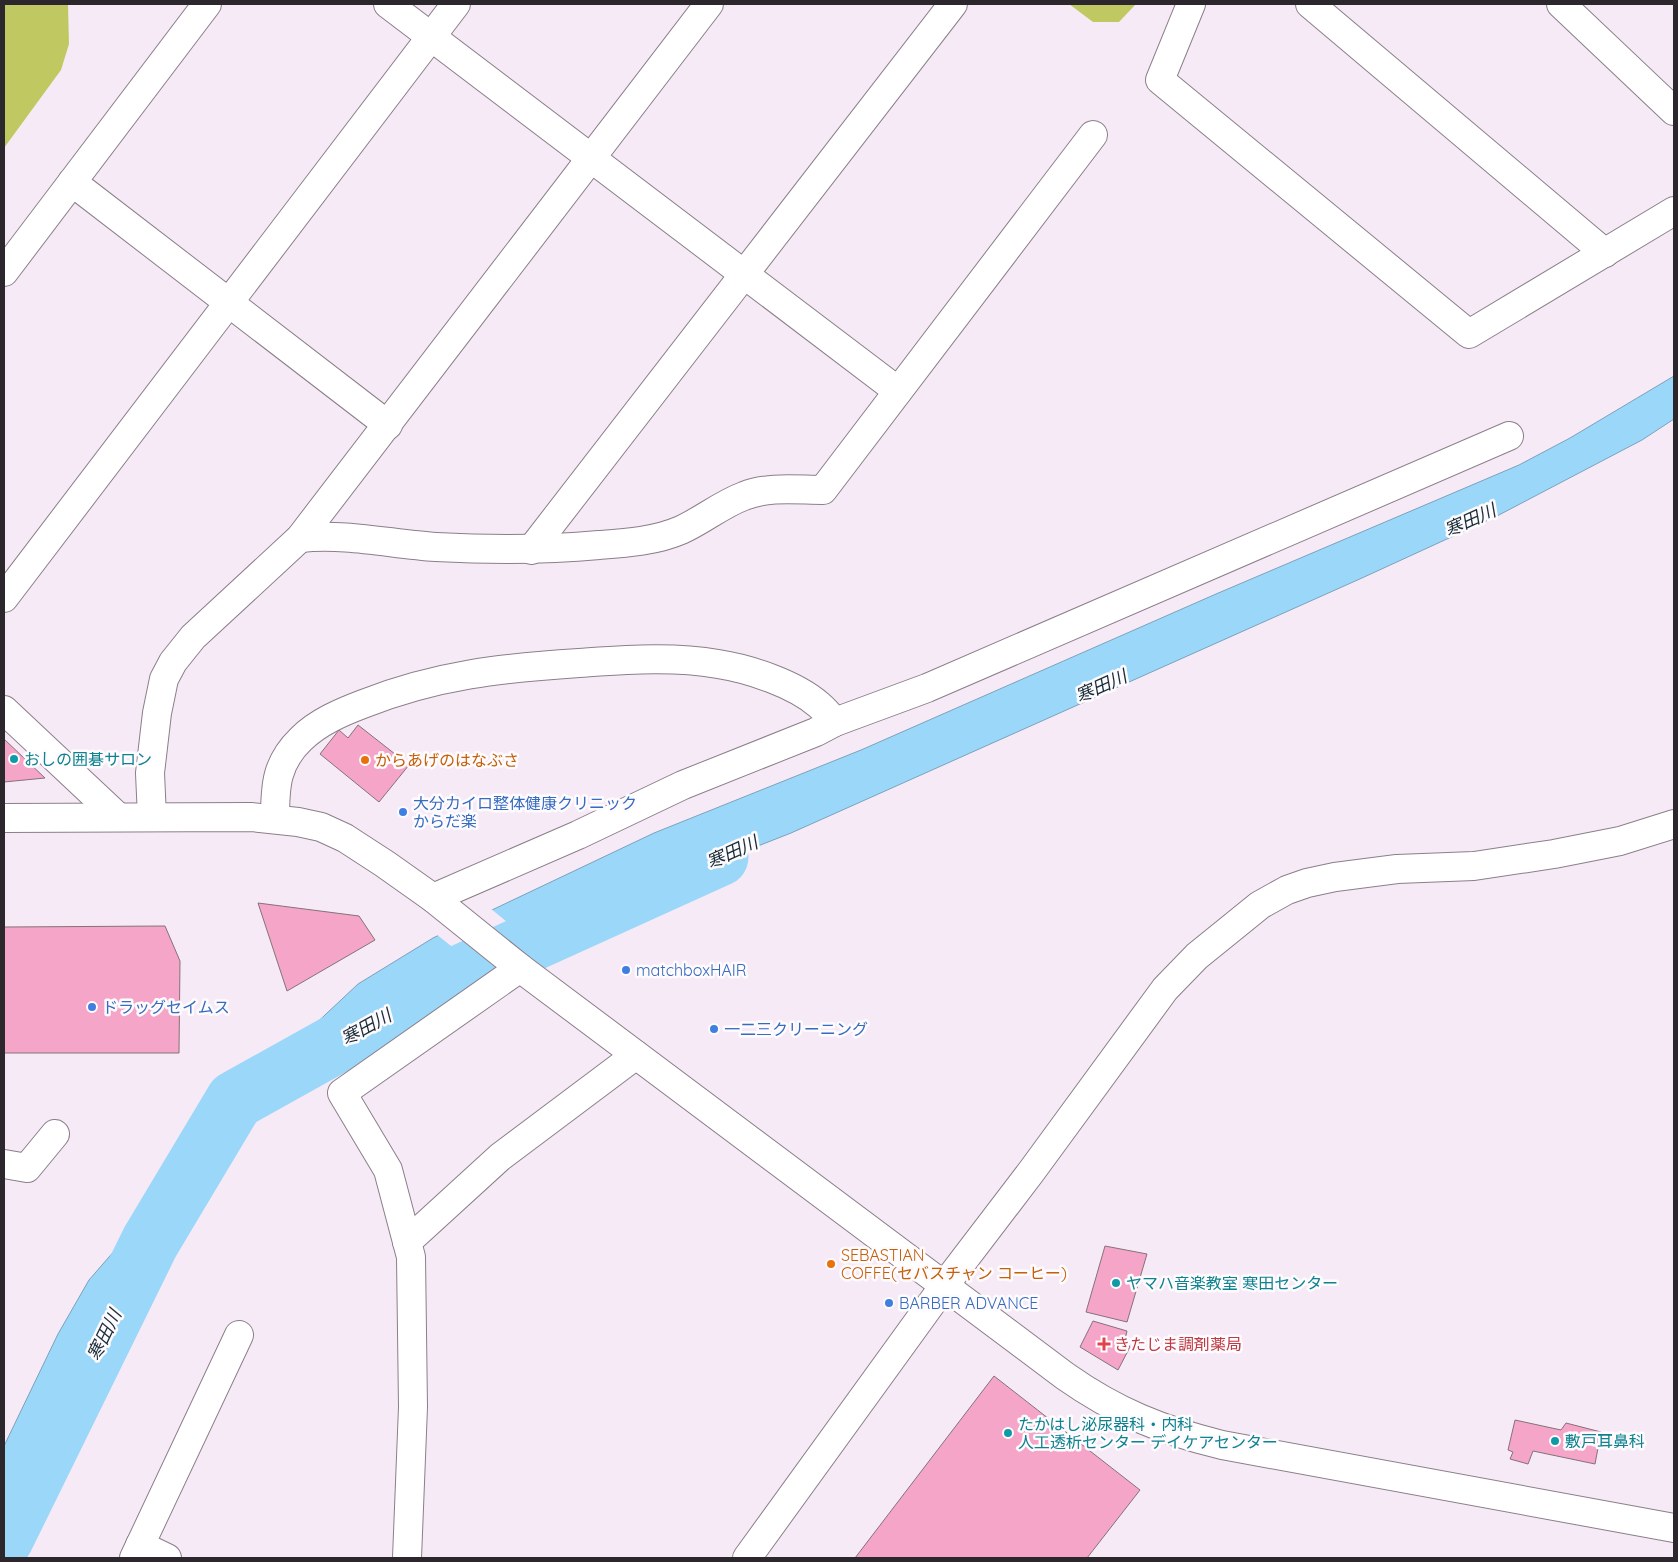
<svg xmlns="http://www.w3.org/2000/svg" width="1678" height="1562" font-family="Quicksand,'Noto Sans JP',sans-serif">
  <rect width="100%" height="100%" fill="#f7eaf7"/>
  <g fill="#c0c961">
    <polygon points="4,4 68,4 69,44 61,70 4,148"/>
    <polygon points="1069,4 1136,4 1119,22 1093,22"/>
  </g>
  <polygon fill="#9bd7f9" stroke="#7aa2bc" points="1674,376 1674,419 1642,440 1497,516 1362,578 791,833 532,935 416,991 399,990 359,1007 312,1042 266,1073 239,1108 107,1288 70,1353 4,1486 4,1446 58,1334 89,1280 175,1181 242,1076 257,1061 309,1030 358,984 433,938 654,833 861,750 1216,594 1519,465 1570,438"/>
  <polygon fill="#f7eaf7" points="490,908 529,940 475,965 436,934"/>
  <g fill="none" stroke-linecap="round" stroke-linejoin="round">
    <polyline stroke="#9bd7f9" stroke-width="59" points="4,1539 150,1242 235,1100 463,973 719,857"/>
  </g>
  <g fill="#f5a5c7" stroke="#837379">
    <polygon points="358,725 409,765 379,802 320,754 339,730 348,738"/>
    <polygon points="4,739 45,778 4,782"/>
    <polygon points="258,903 359,916 375,940 287,991"/>
    <polygon points="165,926 180,961 179,1053 4,1053 4,927"/>
    <polygon points="1105,1246 1147,1254 1127,1322 1086,1312"/>
    <polygon points="1093,1321 1127,1331 1125,1340 1130,1347 1118,1370 1080,1347"/>
    <polygon points="994,1376 1140,1490 1087,1558 855,1558"/>
    <polygon points="1515,1420 1561,1430 1566,1423 1601,1432 1595,1464 1533,1451 1528,1464 1510,1459 1513,1452 1508,1450"/>
  </g>
  <g fill="none" stroke-linecap="round" stroke-linejoin="round">
    <defs>
      <g id="minor">
        <polyline points="388,4 898,391"/>
        <polyline points="1191,4 1160,80 1469,334 1674,211"/>
        <polyline points="1310,4 1605,253"/>
        <polyline points="1561,4 1674,111"/>
        <polyline points="72,182 388,425"/>
        <polyline points="4,272 207,4"/>
        <path d="M300,538C346,533 391,544 436,547C491,550 545,550 599,545C626,543 656,541 681,530C703,520 722,504 744,496C769,486 798,490 823,490L1093,135"/>
        <polyline points="531,550 953,4"/>
        <polyline points="4,598 456,4"/>
        <polyline points="4,710 118,817"/>
        <polyline points="152,817 150,773 157,713 164,679 173,662 193,637 300,538 709,4"/>
        <path d="M275,819C275,786 276,763 301,739C318,722 342,712 363,704C436,675 502,668 579,663C625,660 672,656 718,664C750,669 795,684 819,705C825,710 830,716 835,722"/>
        <polyline points="433,898 578,835 683,785 816,732 835,722 927,688 1509,436"/>
        <polyline points="4,1164 27,1168 55,1134"/>
        <polyline points="407,1242 500,1157 636,1055"/>
        <polyline points="944,1286 1031,1172 1165,989 1197,956 1260,905 1287,890 1307,883 1335,877 1397,869 1474,866 1554,854 1620,841 1674,824"/>
        <polyline points="140,1545 167,1558"/>
        <polyline points="134,1558 239,1335"/>
        <polyline points="407,1558 413,1407 411,1257 388,1170 342,1093 520,968"/>
      </g>
      <g id="tertiary">
        <path d="M4,818L251,817L298,822L321,827L345,838L385,864L433,898L520,968L1065,1376C1116,1412 1161,1430 1222,1445L1674,1528"/>
        <polyline points="747,1558 944,1286"/>
      </g>
    </defs>
    <use href="#minor" stroke="#8b7f8a" stroke-width="30"/>
    <use href="#tertiary" stroke="#8b7f8a" stroke-width="30"/>
    <use href="#minor" stroke="#fff" stroke-width="28"/>
    <use href="#tertiary" stroke="#fff" stroke-width="28"/>
  </g>
  <g fill="#0f9aa8" stroke="#fefbfe" stroke-width="2">
    <circle cx="14" cy="759" r="5"/>
    <circle cx="1116" cy="1283" r="5"/>
    <circle cx="1008" cy="1433" r="5"/>
    <circle cx="1555" cy="1441" r="5"/>
  </g>
  <g fill="#e8710a" stroke="#fefbfe" stroke-width="2">
    <circle cx="365" cy="760" r="5"/>
    <circle cx="831" cy="1264" r="5"/>
  </g>
  <g fill="#3f7fe0" stroke="#fefbfe" stroke-width="2">
    <circle cx="403" cy="812" r="5"/>
    <circle cx="626" cy="970" r="5"/>
    <circle cx="92" cy="1007" r="5"/>
    <circle cx="714" cy="1029" r="5"/>
    <circle cx="889" cy="1303" r="5"/>
  </g>
  <path fill="#e0444e" stroke="#fefbfe" stroke-width="2" d="M1101.5 1336.5h5v5h5v5h-5v5h-5v-5h-5v-5h5z"/>
  <g text-anchor="middle" dominant-baseline="central" stroke-width="5" stroke-linejoin="round" paint-order="stroke">
    <g font-size="16" fill="#0d838f" stroke="#fefbfe" text-anchor="start">
      <text x="24" y="759">おしの囲碁サロン</text>
      <text x="1126" y="1283">ヤマハ音楽教室 寒田センター</text>
      <text x="1018" y="1424">たかはし泌尿器科・内科<tspan x="1018" dy="18">人工透析センター デイケアセンター</tspan></text>
      <text x="1565" y="1441">敷戸耳鼻科</text>
    </g>
    <g font-size="16" fill="#c56008" stroke="#fefbfe" text-anchor="start">
      <text x="375" y="760">からあげのはなぶさ</text>
      <text x="841" y="1255">SEBASTIAN<tspan x="841" dy="18">COFFE(セバスチャン コーヒー)</tspan></text>
    </g>
    <g font-size="16" fill="#366cbe" stroke="#fefbfe" text-anchor="start">
      <text x="413" y="803">大分カイロ整体健康クリニック<tspan x="413" dy="18">からだ楽</tspan></text>
      <text x="636" y="970">matchboxHAIR</text>
      <text x="102" y="1007">ドラッグセイムス</text>
      <text x="724" y="1029">一二三クリーニング</text>
      <text x="899" y="1303">BARBER ADVANCE</text>
    </g>
    <g font-size="16" fill="#be3a42" stroke="#fefbfe" text-anchor="start">
      <text x="1114" y="1344">きたじま調剤薬局</text>
    </g>
    <g font-size="18" font-style="italic" fill="#192d37" stroke="#fefbfe">
      <text transform="translate(1470 520) rotate(-24)">寒田川</text>
      <text transform="translate(1101 686) rotate(-24)">寒田川</text>
      <text transform="translate(732 852) rotate(-24)">寒田川</text>
      <text transform="translate(366 1027) rotate(-29)">寒田川</text>
      <text transform="translate(104 1335) rotate(-64)">寒田川</text>
    </g>
  </g>
  <rect width="1678" height="1562" fill="none" stroke="#2c272c" stroke-width="10"/>
</svg>
